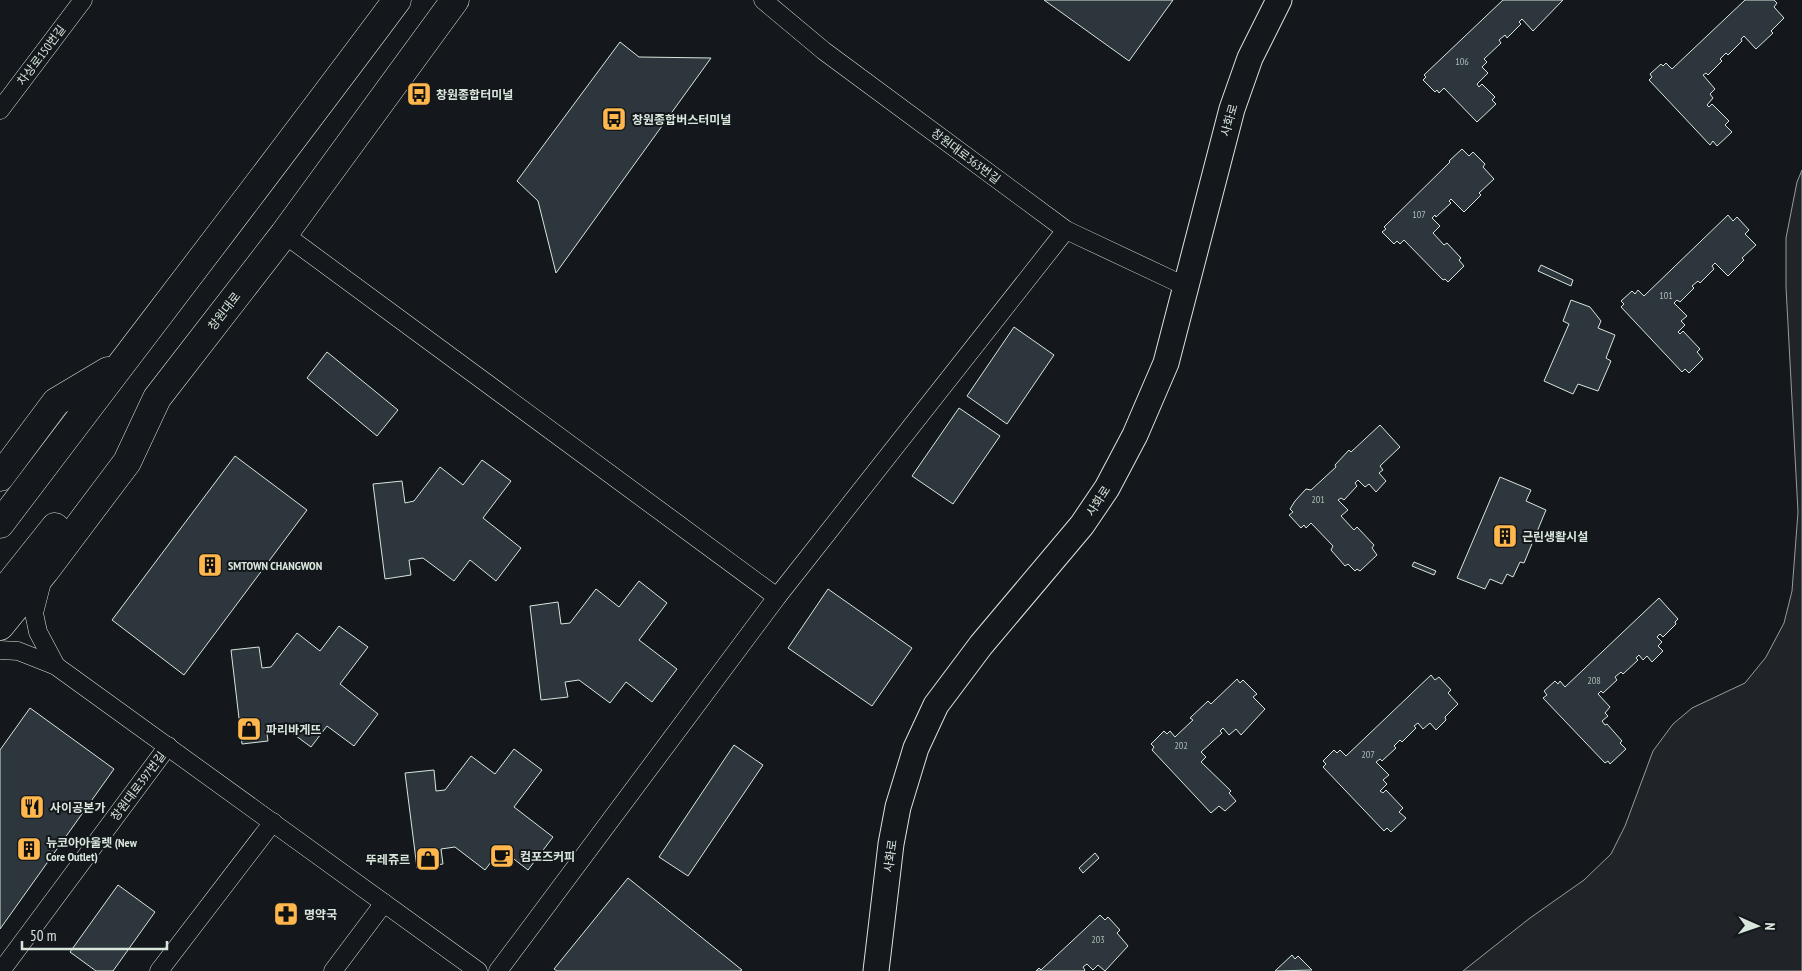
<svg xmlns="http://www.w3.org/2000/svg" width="1802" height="971" font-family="'PT Sans Narrow','Noto Sans KR',sans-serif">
  <rect width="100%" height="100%" fill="#14181c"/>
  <polygon fill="#202428" stroke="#939e99" points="1802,170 1802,971 1463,971 1530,918 1584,880 1611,854 1625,826 1653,751 1673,724 1692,708 1745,683 1766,657 1784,623 1792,591 1798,512 1786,287 1786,238 1797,182"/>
  <g fill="#2c363c" stroke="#d8e6dc">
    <polygon points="1044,0 1173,0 1129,61"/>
    <polygon points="1503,0 1563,0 1533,31 1522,19 1519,22 1521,24 1507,38 1505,35 1499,40 1501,43 1484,59 1487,62 1482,67 1488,73 1477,84 1479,87 1482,84 1495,97 1492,100 1496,104 1477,122 1444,88 1439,93 1437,90 1435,92 1423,80 1426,77 1424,75"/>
    <polygon points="1745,0 1774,0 1777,3 1774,7 1784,18 1771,31 1773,33 1756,49 1744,36 1741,39 1742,41 1728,55 1726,53 1720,59 1722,61 1708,75 1706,73 1703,75 1715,89 1710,94 1713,98 1707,105 1709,107 1712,104 1729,121 1725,125 1732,132 1717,146 1713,141 1710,145 1649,80 1652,77 1650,74 1661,64 1663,66 1666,63 1672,69"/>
    <polygon points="620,42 639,57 711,58 556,273 538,201 517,181"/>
    <polygon points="1462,149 1469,156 1473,152 1485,164 1483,167 1494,179 1479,193 1481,195 1464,212 1451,199 1449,201 1451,203 1436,217 1435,215 1432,218 1440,226 1433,233 1444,245 1447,243 1461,258 1459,260 1464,266 1448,282 1445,279 1443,280 1404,240 1400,244 1397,241 1394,244 1382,232 1386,229 1384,227 1450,162 1449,161"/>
    <polygon points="1728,215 1733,221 1737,217 1749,230 1745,234 1756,245 1742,258 1744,260 1728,276 1715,263 1712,266 1714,269 1700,283 1698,281 1692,286 1694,288 1680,302 1677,300 1674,303 1687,316 1681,321 1685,325 1678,332 1680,334 1683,331 1700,349 1697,352 1703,359 1689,373 1685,369 1682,372 1621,307 1624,304 1621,301 1632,291 1635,294 1638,290 1644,296"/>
    <polygon points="1541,265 1573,280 1571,286 1538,271"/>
    <polygon points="1571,300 1590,307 1601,321 1598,328 1615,335 1606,358 1611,361 1598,391 1578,384 1573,394 1544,381 1569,324 1563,321"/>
    <polygon points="1014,327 1054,355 1007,424 967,396"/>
    <polygon points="327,352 398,410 377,436 307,378"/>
    <polygon points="959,408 1000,436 953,504 912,476"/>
    <polygon points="1380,425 1400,447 1380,466 1383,470 1379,473 1386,481 1376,492 1369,484 1365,487 1358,480 1355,483 1357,486 1344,500 1341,498 1338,500 1348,510 1341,516 1354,530 1357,527 1374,545 1372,548 1377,555 1360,571 1357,569 1355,571 1348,564 1345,566 1331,550 1333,546 1311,523 1306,528 1304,525 1301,528 1289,515 1293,512 1290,509 1295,501 1306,489 1311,490 1336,467 1335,465 1349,450 1351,452"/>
    <polygon points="235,456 307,510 184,675 112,620"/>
    <polygon points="482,460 511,481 483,518 521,548 496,581 470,560 454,581 423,558 409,560 411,575 385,579 373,484 402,481 405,503 414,501 440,467 463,485"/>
    <polygon points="1500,477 1531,490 1526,501 1546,510 1524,563 1520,562 1513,577 1507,574 1502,584 1490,579 1485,589 1457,578"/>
    <polygon points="1414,562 1436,571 1434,575 1412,566"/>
    <polygon points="639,581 667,603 639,640 677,669 652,702 626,682 610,703 579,680 565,682 568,697 541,700 530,606 558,602 561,624 570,623 596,589 619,607"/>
    <polygon points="828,589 912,648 872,706 788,648"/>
    <polygon points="1659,598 1678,619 1675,622 1676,624 1663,637 1660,634 1657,637 1662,642 1658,646 1663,651 1652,662 1647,656 1643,660 1639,655 1636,658 1638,660 1623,674 1621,672 1615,677 1617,680 1603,693 1601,691 1598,694 1610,707 1605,713 1608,716 1602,721 1605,725 1607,724 1622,741 1620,743 1626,749 1610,764 1608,761 1605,763 1543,698 1547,695 1544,691 1555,681 1558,684 1560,681 1565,687"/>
    <polygon points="339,626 368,647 340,684 378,714 354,746 327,726 311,747 280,724 266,726 268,741 242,744 231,650 259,647 262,668 271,667 297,633 320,651"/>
    <polygon points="1431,675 1435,680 1439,677 1451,690 1448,693 1458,704 1445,717 1446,720 1436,730 1430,723 1423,729 1418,723 1414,726 1416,728 1402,742 1400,740 1394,746 1396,748 1382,761 1380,759 1376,762 1389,775 1383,780 1387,784 1380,791 1383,793 1386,790 1403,808 1399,812 1406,818 1391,832 1387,828 1384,831 1323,767 1326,764 1323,761 1334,750 1337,753 1340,750 1346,756"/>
    <polygon points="1237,679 1240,683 1243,680 1257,694 1253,697 1265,709 1241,735 1236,729 1229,735 1223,728 1220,731 1222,733 1201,752 1206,757 1201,762 1231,791 1229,793 1236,801 1225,811 1219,806 1211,813 1152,750 1154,747 1151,744 1164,731 1167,734 1170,731 1175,737 1193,720 1190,718 1208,701 1211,704"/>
    <polygon points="30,708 114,769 0,929 0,750"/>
    <polygon points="734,745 763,765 688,876 659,857"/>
    <polygon points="514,749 542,770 514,807 553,837 528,870 501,849 485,870 455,847 441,849 443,864 417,868 405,773 434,770 436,791 445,790 471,756 495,774"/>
    <polygon points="1095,853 1099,858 1083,873 1079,868"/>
    <polygon points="628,878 742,970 740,971 557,971 554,969"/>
    <polygon points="118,885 155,912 113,971 96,971 70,952"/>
    <polygon points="1100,915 1105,920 1108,917 1120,930 1117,933 1128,946 1105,971 1098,965 1093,970 1087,964 1083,967 1085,970 1084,971 1036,971 1039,968 1041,970"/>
    <polygon points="1292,955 1295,959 1298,956 1312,970 1275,971"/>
  </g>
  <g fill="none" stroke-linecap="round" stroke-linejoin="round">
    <defs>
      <g id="street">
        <polyline points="763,0 824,51 1066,230 1185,286"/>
        <polyline points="0,110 83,0"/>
        <polyline points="284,234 777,597"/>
        <polyline points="42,582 34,613 38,632 56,666"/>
        <polyline points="0,650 18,651 56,666 478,971"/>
        <polyline points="1,971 168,746"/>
        <polyline points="159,971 273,822"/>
        <polyline points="333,971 384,903"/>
        <polyline points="498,971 777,597 1066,230"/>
      </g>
      <polyline id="secondary" points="876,971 891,844 898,807 916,748 936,705 981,645 1082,525 1107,488 1135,435 1166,363 1232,109 1250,58 1279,0"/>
      <g id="primary">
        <polyline points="0,477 56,402 108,371"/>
        <path d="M0,524C132,349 266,176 397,0"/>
        <polyline points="0,596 55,527"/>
        <polyline points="0,626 45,571 127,462 157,398 284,234 455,0"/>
      </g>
    </defs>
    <use href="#street" stroke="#d8e6dc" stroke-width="19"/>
    <use href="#secondary" stroke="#d8e6dc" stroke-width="27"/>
    <use href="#primary" stroke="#d8e6dc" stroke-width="29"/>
    <use href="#street" stroke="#14181c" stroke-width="18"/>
    <use href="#secondary" stroke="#14181c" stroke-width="25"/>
    <use href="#primary" stroke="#14181c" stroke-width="28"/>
  </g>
  <defs>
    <symbol id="bus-square" viewBox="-11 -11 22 22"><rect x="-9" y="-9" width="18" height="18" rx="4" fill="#ffb74d" stroke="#14181c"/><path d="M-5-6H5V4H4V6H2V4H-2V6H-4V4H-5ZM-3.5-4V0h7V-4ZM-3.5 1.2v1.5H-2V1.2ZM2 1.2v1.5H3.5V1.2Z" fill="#111"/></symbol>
    <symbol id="building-square" viewBox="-11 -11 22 22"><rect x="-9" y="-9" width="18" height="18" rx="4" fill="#ffb74d" stroke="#14181c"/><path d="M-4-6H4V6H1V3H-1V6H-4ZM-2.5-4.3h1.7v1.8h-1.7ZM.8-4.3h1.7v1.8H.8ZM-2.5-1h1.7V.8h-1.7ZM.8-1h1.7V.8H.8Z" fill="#111"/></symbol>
    <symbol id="shop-square" viewBox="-11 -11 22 22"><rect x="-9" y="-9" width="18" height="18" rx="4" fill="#ffb74d" stroke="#14181c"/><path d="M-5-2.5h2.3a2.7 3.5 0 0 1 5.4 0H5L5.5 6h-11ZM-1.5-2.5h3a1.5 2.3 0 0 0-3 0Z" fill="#111"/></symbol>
    <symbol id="restaurant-square" viewBox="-11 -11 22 22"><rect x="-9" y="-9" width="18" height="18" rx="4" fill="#ffb74d" stroke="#14181c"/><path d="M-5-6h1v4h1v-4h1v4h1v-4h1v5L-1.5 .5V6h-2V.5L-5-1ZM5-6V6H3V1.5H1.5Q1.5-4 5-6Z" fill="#111"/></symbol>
    <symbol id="cafe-square" viewBox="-11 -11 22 22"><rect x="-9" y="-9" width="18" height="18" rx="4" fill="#ffb74d" stroke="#14181c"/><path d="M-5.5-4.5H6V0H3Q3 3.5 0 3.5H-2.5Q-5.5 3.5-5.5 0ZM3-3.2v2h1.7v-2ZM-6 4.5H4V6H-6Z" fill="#111"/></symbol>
    <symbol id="pharmacy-square" viewBox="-11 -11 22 22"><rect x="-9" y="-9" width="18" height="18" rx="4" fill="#ffb74d" stroke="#14181c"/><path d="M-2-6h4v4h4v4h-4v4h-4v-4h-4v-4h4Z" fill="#111"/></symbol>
  </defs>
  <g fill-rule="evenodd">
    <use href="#bus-square" x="405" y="80" width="28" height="28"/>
    <use href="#bus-square" x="600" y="105" width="28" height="28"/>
    <use href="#building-square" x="1491" y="522" width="28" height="28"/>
    <use href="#building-square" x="196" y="551" width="28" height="28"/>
    <use href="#shop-square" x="235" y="715" width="28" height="28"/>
    <use href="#restaurant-square" x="18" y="793" width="28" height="28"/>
    <use href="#building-square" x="15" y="835" width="28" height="28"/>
    <use href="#cafe-square" x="488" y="842" width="28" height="28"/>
    <use href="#shop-square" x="414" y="845" width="28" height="28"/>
    <use href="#pharmacy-square" x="272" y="900" width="28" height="28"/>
  </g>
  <g text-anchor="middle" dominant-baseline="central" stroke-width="4" stroke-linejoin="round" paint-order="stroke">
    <g font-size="10" fill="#adbab4">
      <text x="1462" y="61">106</text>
      <text x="1419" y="214">107</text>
      <text x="1666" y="295">101</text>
      <text x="1318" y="499">201</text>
      <text x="1594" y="680">208</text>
      <text x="1181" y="745">202</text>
      <text x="1368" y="754">207</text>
      <text x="1098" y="939">203</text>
    </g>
    <g font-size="12" fill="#d8e6dc" stroke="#14181c">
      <text transform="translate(41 55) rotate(-53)">차상로150번길</text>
      <text transform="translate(1229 120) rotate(-74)">사화로</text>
      <text transform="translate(966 156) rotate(37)">창원대로363번길</text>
      <text transform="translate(224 311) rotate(-52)">창원대로</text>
      <text transform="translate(1098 501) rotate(-57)">사화로</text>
      <text transform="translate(138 786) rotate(-53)">창원대로397번길</text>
      <text transform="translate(890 856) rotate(-82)">사화로</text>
    </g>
    <g font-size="12" font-weight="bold" fill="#d8e6dc" stroke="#14181c" text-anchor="start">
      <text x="436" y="94">창원종합터미널</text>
      <text x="632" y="119">창원종합버스터미널</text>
      <text x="1522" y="536">근린생활시설</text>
      <text x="228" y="565">SMTOWN CHANGWON</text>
      <text x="266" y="729">파리바게뜨</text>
      <text x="50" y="807">사이공본가</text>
      <text x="46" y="842">뉴코아아울렛 (New<tspan x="46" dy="14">Core Outlet)</tspan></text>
      <text x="520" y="856">컴포즈커피</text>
      <text x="410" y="859" text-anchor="end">뚜레쥬르</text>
      <text x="304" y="914">명약국</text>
    </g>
  </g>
  <g transform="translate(1757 926) rotate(92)" stroke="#14181c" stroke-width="4" paint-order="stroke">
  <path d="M0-4L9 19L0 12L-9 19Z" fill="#d8e6dc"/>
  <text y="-8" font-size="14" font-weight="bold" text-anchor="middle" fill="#d8e6dc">N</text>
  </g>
  <path d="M22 941v8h145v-8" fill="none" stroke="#d8e6dc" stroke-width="2.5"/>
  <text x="30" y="941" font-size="15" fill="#d8e6dc" stroke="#14181c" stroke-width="4" paint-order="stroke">50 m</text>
</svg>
